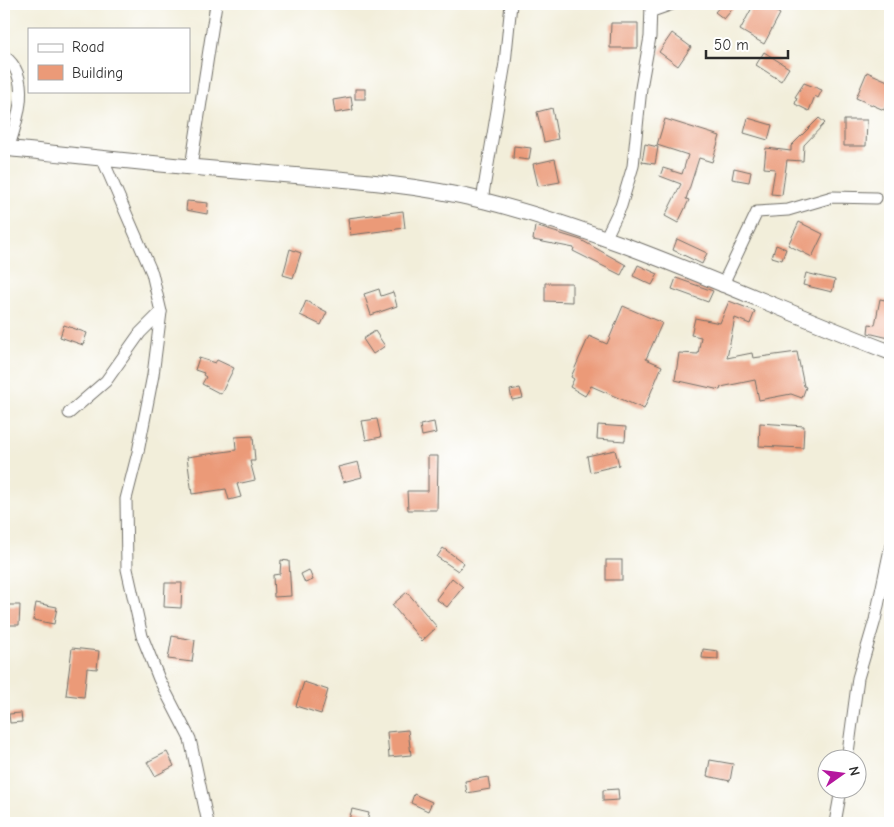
<svg xmlns="http://www.w3.org/2000/svg" width="894" height="827" font-family="'Comic Neue',sans-serif">
  <rect width="100%" height="100%" fill="#fff"/>
  <filter id="ink" filterUnits="userSpaceOnUse"><feTurbulence type="fractalNoise" baseFrequency=".02" numOctaves="2"/><feDisplacementMap in="SourceGraphic" scale="10" xChannelSelector="R" yChannelSelector="G"/><feConvolveMatrix kernelMatrix="1 2 1 2 8 2 1 2 1" color-interpolation-filters="sRGB"/></filter>
  <filter id="wash" filterUnits="userSpaceOnUse"><feTurbulence type="fractalNoise" baseFrequency=".0096" numOctaves="4" result="noise"/><feDisplacementMap in="SourceGraphic" scale="20" xChannelSelector="R" yChannelSelector="G"/><feGaussianBlur stdDeviation="1.12" result="paint"/><feColorMatrix in="noise" values="0 0 0 0 0 0 0 0 0 0 0 0 0 0 0 0 0 1.4 0 .05"/><feComposite in="paint" operator="in"/></filter>
  <g filter="url(#wash)">
    <rect width="100%" height="100%" fill="#f2eeda"/>
    <g id="blocks">
      <g fill="#eb9a78">
        <polygon points="722,4 737,4 724,19 715,12"/>
        <polygon points="754,4 763,4 780,14 764,44 740,30"/>
        <polygon points="611,23 638,23 638,48 610,48"/>
        <polygon points="672,33 691,47 678,66 659,52"/>
        <polygon points="764,52 789,68 781,81 756,65"/>
        <polygon points="867,72 890,82 890,95 884,110 856,98"/>
        <polygon points="804,83 822,90 818,98 815,96 809,111 795,104 797,98 795,97"/>
        <rect x="355" y="89" width="10" height="10"/>
        <polygon points="351,97 353,110 335,113 333,100"/>
        <polygon points="552,108 558,139 544,142 537,112"/>
        <polygon points="748,118 772,125 768,140 744,133"/>
        <polygon points="819,118 825,123 804,145 803,161 787,160 782,195 771,194 775,169 764,168 766,148 791,151 791,146"/>
        <polygon points="665,119 720,136 712,162 699,158 686,199 689,200 678,223 665,216 681,184 660,176 663,168 682,174 688,155 657,145"/>
        <polygon points="844,120 867,120 866,146 844,146"/>
        <polygon points="645,144 658,147 655,164 642,162"/>
        <polygon points="514,146 531,148 529,160 513,158"/>
        <polygon points="555,159 560,182 538,186 533,164"/>
        <polygon points="734,168 751,172 749,182 732,179"/>
        <polygon points="187,201 208,203 207,214 186,210"/>
        <polygon points="403,211 405,228 350,235 348,218"/>
        <polygon points="799,222 823,234 812,257 788,245"/>
        <polygon points="535,226 581,240 626,265 621,275 573,251 574,248 533,240"/>
        <polygon points="677,239 707,253 702,264 673,250"/>
        <polygon points="776,245 786,249 782,260 772,257"/>
        <polygon points="290,249 301,253 293,278 283,275"/>
        <polygon points="638,265 658,274 652,285 633,276"/>
        <polygon points="806,273 835,280 832,292 803,285"/>
        <polygon points="676,278 713,291 708,302 672,289"/>
        <polygon points="545,283 572,283 572,302 545,301"/>
        <polygon points="379,289 381,296 393,292 397,306 371,315 364,294"/>
        <polygon points="880,299 890,301 889,338 868,333 869,324 875,325"/>
        <polygon points="306,301 327,312 321,325 300,315"/>
        <polygon points="729,301 755,311 750,324 735,318 727,358 752,353 753,358 797,352 804,386 806,387 802,398 791,394 759,400 755,380 721,387 720,390 675,380 679,353 698,354 701,337 691,335 695,318 720,323"/>
        <polygon points="623,306 662,323 646,359 662,366 644,409 591,386 585,396 570,387 574,379 571,377 589,336 607,344"/>
        <polygon points="64,325 87,333 83,345 60,337"/>
        <polygon points="375,331 385,346 373,354 363,339"/>
        <polygon points="199,358 215,363 217,360 234,368 221,394 202,384 206,377 203,375 204,373 195,370"/>
        <polygon points="520,388 523,398 512,400 510,390"/>
        <polygon points="377,419 381,437 366,440 362,421"/>
        <polygon points="434,422 436,433 422,436 420,425"/>
        <polygon points="760,423 804,426 803,448 759,446"/>
        <polygon points="598,425 626,427 625,441 597,439"/>
        <polygon points="253,436 255,461 250,461 255,480 237,484 241,497 229,500 226,489 192,494 187,457 236,450 235,437"/>
        <polygon points="615,450 619,465 590,472 587,456"/>
        <polygon points="428,456 438,456 437,510 408,510 407,491 428,491"/>
        <polygon points="358,462 362,477 343,482 338,467"/>
        <polygon points="443,548 464,563 458,571 437,557"/>
        <polygon points="281,560 289,561 291,596 274,597 273,575 280,574"/>
        <rect x="606" y="560" width="16" height="20"/>
        <polygon points="309,570 313,580 305,583 301,574"/>
        <polygon points="452,578 463,587 447,607 436,599"/>
        <polygon points="165,583 182,583 181,608 164,607"/>
        <polygon points="407,592 437,627 422,641 392,605"/>
        <polygon points="36,603 57,607 54,624 33,620"/>
        <polygon points="4,605 20,605 19,625 4,625"/>
        <polygon points="172,636 195,640 192,662 168,659"/>
        <polygon points="72,648 99,651 97,669 87,668 84,697 66,695"/>
        <polygon points="703,649 718,651 718,659 702,658"/>
        <polygon points="304,682 328,690 321,714 296,706"/>
        <polygon points="21,713 22,722 10,723 9,714"/>
        <polygon points="408,730 411,755 389,757 387,732"/>
        <polygon points="167,752 174,766 155,776 147,762"/>
        <polygon points="710,760 733,764 730,781 707,776"/>
        <polygon points="488,777 490,789 467,793 465,781"/>
        <polygon points="618,789 619,800 603,801 603,790"/>
        <polygon points="414,794 432,802 428,811 411,803"/>
        <polygon points="352,809 369,813 367,823 348,823"/>
      </g>
    </g>
  </g>
  <g filter="url(#ink)">
    <use href="#blocks" fill-opacity="0" stroke="#716f68" stroke-width="1"/>
    <g fill="none" stroke-linecap="round" stroke-linejoin="round">
      <defs>
        <g id="minor">
          <polyline points="652,11 672,4"/>
          <path d="M4,56C33,77 17,122 8,149"/>
          <polyline points="102,158 152,273 161,312 153,375 138,452 126,499 127,569 142,636 159,679 190,739 208,823"/>
          <polyline points="191,167 216,4"/>
          <polyline points="482,200 505,63 511,4"/>
          <polyline points="605,239 621,206 633,166 641,88 650,37 651,4"/>
          <polyline points="722,286 757,212 788,210 832,197 876,198"/>
          <polyline points="69,413 106,381 140,333 161,312"/>
          <polyline points="847,760 858,678 875,620 890,549"/>
          <polyline points="835,823 841,790"/>
        </g>
        <path id="secondary" d="M4,148C82,156 160,165 238,171C320,178 404,181 485,201C624,236 756,301 890,352"/>
      </defs>
      <use href="#minor" stroke="#716f68" stroke-width="13"/>
      <use href="#secondary" stroke="#716f68" stroke-width="17"/>
      <use href="#minor" stroke="#fff" stroke-width="11"/>
      <use href="#secondary" stroke="#fff" stroke-width="15"/>
    </g>
  </g>
  <rect width="894" height="827" fill="none" stroke="#fff" stroke-width="20"/>
  <rect x="28" y="28" width="162" height="65" fill="#ffffff" stroke="#aaaaaa"/>
  <rect x="38" y="44" width="25" height="8" fill="#ffffff" stroke="#aaaaaa"/>
  <text x="72" y="52" font-size="15" fill="#2b2b2b">Road</text>
  <rect x="38" y="65" width="25" height="15" fill="#eb9a78" stroke="#aaaaaa"/>
  <text x="72" y="78" font-size="15" fill="#2b2b2b">Building</text>
  <g transform="translate(842 774) rotate(76)"><circle r="24" fill="#ffffff" stroke="#aaaaaa"/>
  <path d="M0-4L9 19L0 12L-9 19Z" fill="#b5179e"/>
  <text y="-8" font-size="14" font-weight="bold" text-anchor="middle" fill="#2b2b2b">N</text>
  </g>
  <path d="M706 50v8h82v-8" fill="none" stroke="#2b2b2b" stroke-width="2.5"/>
  <text x="714" y="50" font-size="15" fill="#2b2b2b" stroke="#ffffff" stroke-width="4" paint-order="stroke">50 m</text>
</svg>
